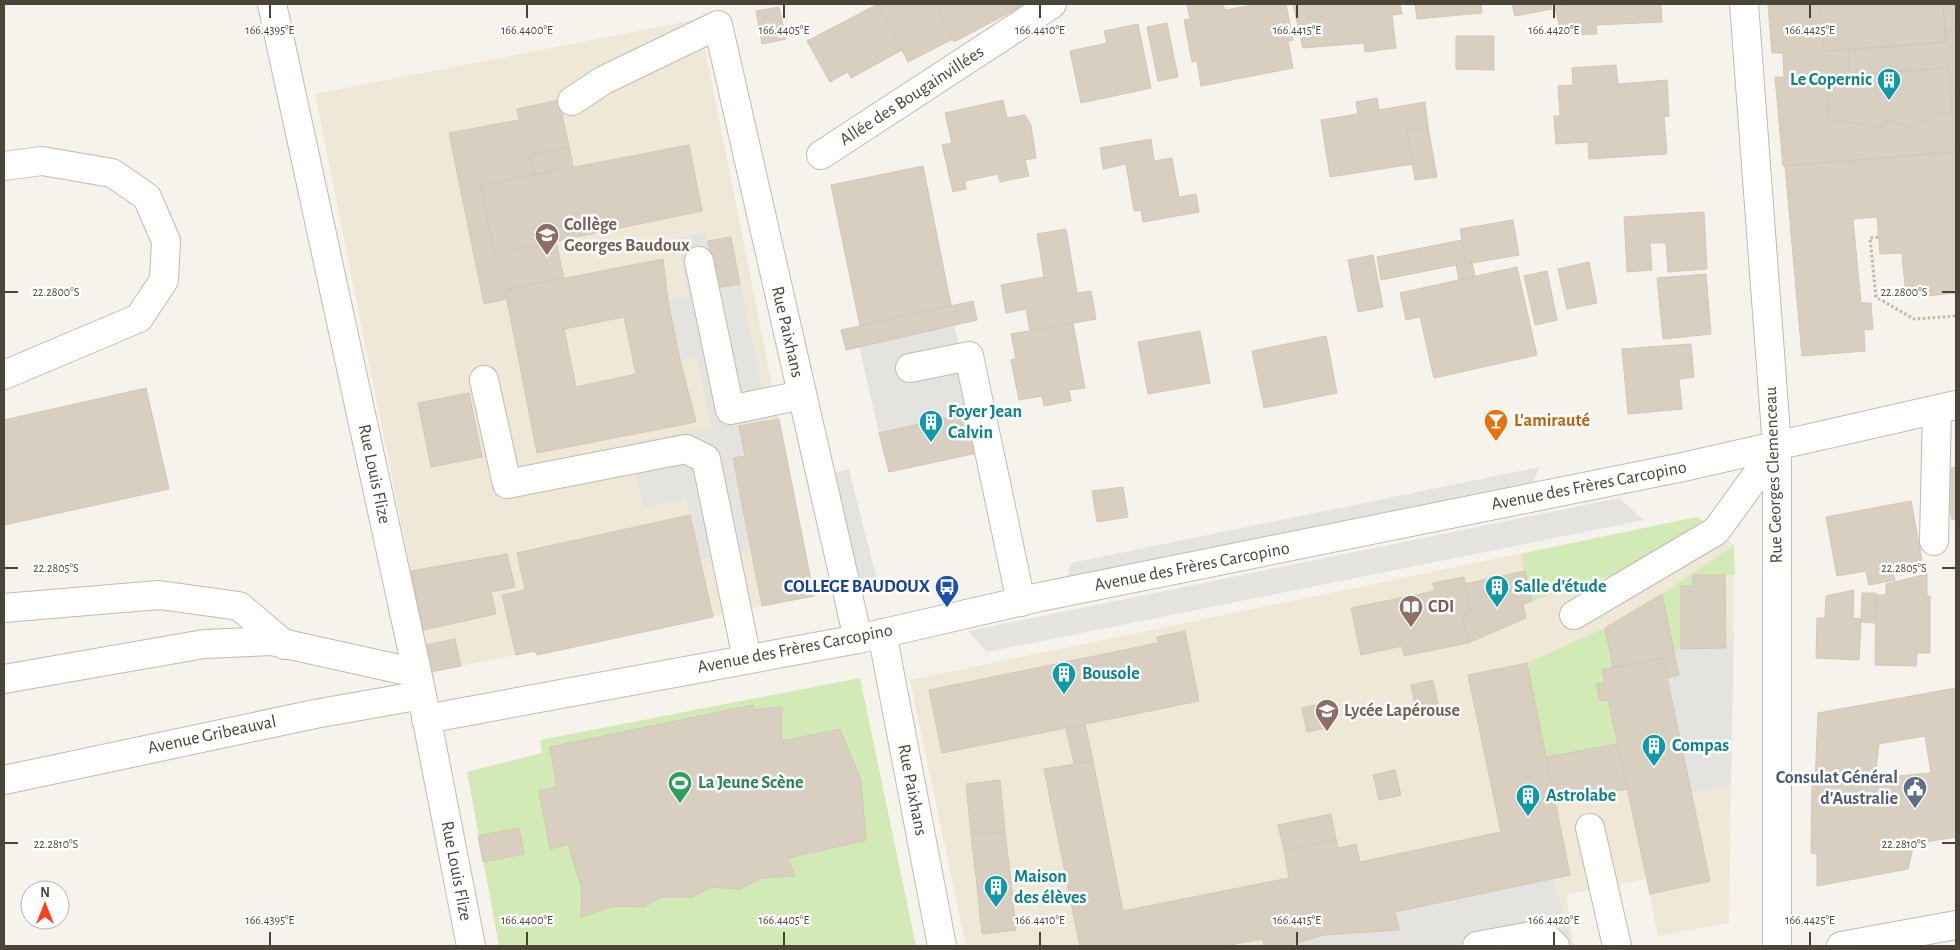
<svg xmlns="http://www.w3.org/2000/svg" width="1960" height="950" font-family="'Alegreya Sans',sans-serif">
  <rect width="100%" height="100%" fill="#f6f3ec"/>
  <g fill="#efe8d6">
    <polygon points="699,19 814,596 737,611 537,655 535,651 431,672 315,94"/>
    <polygon points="1697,517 1734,545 1729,923 1658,936 1646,879 1566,895 1574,946 966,946 910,680"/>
  </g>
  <g fill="#d2eab5">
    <polygon points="1697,517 1702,521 1624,571 1532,601 1521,554"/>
    <polygon points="1734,545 1735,575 1693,575 1693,586 1681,586 1681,649 1674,650 1662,594"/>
    <polygon points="1605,628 1613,668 1602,670 1605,683 1596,685 1600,701 1608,700 1617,744 1546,757 1527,663"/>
    <polygon points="860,678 916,946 499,946 467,772 542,753 540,740"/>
  </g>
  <g fill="#e5e3e0">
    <polygon points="706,232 717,288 740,284 769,420 739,426 745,456 733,459 751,549 700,560 686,499 643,508 630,443 711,427 697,357 680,360 668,301 689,296 677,238"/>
    <polygon points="954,325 974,412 879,433 859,346"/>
    <polygon points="1540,467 1528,492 1064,590 1071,563"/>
    <polygon points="849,469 877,580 854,585 828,474"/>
    <polygon points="1619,498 1644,520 987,652 968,631"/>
    <polygon points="1734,631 1731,784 1691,793 1667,678 1679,675 1674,650 1726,648"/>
    <polygon points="1553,879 1573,946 1286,946 1324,935 1398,931 1395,912"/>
  </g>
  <g fill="#d8cfc1" stroke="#d3c7b4" fill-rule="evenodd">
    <polygon points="878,4 902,50 851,78 848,72 830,82 807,41"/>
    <polygon points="878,4 935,4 953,39 908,62"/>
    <polygon points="935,4 1026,4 954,42"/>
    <polygon points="1196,4 1223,4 1225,10 1259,4 1286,4 1293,40 1288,41 1293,68 1201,86 1197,61 1192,62 1184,20 1190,19 1187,5"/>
    <polygon points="1293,4 1400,4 1402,14 1392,15 1396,48 1365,52 1364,43 1303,48"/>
    <polygon points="1415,4 1481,4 1482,13 1417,19"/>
    <polygon points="1512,4 1551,4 1552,9 1515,16"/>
    <polygon points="1573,4 1661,4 1662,22 1596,25 1597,34 1561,35 1555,6 1573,5"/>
    <polygon points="1768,4 1956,4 1956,152 1783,166 1775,77 1784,77 1783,53 1772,53"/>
    <polygon points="1823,4 1943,4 1946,42 1824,51 1820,7"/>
    <polygon points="779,7 786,39 762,44 756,11"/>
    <polygon points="1167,23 1178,77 1158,81 1147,27"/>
    <polygon points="1138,24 1151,88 1081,103 1070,51 1107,43 1104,31"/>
    <polygon points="1956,31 1956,89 1951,89 1949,68 1850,75 1848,50 1946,42 1946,32"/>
    <polygon points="1456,36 1494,36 1494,70 1456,69"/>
    <polygon points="1616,65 1618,84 1667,80 1669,116 1664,117 1667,154 1589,159 1588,142 1556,144 1554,116 1560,116 1558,86 1573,85 1572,68"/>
    <polygon points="1949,68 1952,112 1938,114 1911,126 1886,121 1885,127 1829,120 1826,77"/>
    <polygon points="1377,98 1379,110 1425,102 1428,127 1407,131 1413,164 1330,177 1321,120 1358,114 1356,102"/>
    <polygon points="559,100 569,147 530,155 535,174 481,185 494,254 556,241 564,278 505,290 506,299 484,304 449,133 519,120 517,109"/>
    <polygon points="1003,100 1007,118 1025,115 1031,125 1036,158 1025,160 1029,176 1000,182 998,174 965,181 966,189 953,192 942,145 952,143 945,113"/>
    <polygon points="1428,127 1437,177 1415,180 1407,131"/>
    <polygon points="1151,139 1154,161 1172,158 1179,197 1196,194 1199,212 1143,222 1141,210 1134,211 1126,164 1103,169 1100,148"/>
    <polygon points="689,145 702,211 494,254 481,185"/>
    <polygon points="569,147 573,166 535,174 530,155"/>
    <polygon points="1956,152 1956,293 1906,298 1902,253 1880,254 1877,217 1853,219 1861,303 1871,303 1873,329 1864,330 1865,351 1802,356 1785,166"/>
    <polygon points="923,166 951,305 860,326 831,185"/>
    <polygon points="1704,212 1707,269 1668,272 1666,243 1650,243 1652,270 1627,272 1624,217"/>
    <polygon points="1513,220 1519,255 1466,264 1460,229"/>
    <polygon points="1066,229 1077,293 1091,291 1096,319 1030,331 1026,309 1006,313 1001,285 1044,277 1037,234"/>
    <polygon points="731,237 740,284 717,288 708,241"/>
    <polygon points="1462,240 1466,264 1472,263 1475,276 1459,280 1456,265 1381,280 1377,257"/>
    <polygon points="1373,255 1383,307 1358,312 1348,260"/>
    <path d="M663,259L668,301L680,360L696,422L537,453L505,290ZM624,317L636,374L576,387L564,329Z"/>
    <polygon points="1589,262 1597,303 1567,309 1558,269"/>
    <polygon points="1517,267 1537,355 1434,378 1420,317 1406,320 1400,293"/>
    <polygon points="1547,271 1557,320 1535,325 1524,276"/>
    <polygon points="1706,274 1711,334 1663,339 1657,278"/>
    <polygon points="973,301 977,320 846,350 841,330"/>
    <polygon points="1073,323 1085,388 1069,390 1071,401 1044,406 1042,396 1019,400 1011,360 1016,359 1011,334"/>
    <polygon points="1200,331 1210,383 1148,394 1138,342"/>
    <polygon points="1326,336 1337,393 1264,408 1252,351"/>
    <polygon points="1691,344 1694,377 1679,379 1682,409 1628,414 1622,349"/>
    <polygon points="146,388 169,489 4,525 4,420"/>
    <polygon points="469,393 482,457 431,467 418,403"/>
    <polygon points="974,412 982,452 889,472 879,433"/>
    <polygon points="779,419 814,596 762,606 733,458 745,456 739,426"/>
    <polygon points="1956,467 1956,519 1952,520 1940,471"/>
    <polygon points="1123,487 1128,517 1097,522 1092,491"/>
    <polygon points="1911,501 1922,560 1892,566 1895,580 1869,585 1866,571 1837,576 1826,517"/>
    <polygon points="690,515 713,617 537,655 535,651 516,655 502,595 525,590 517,553"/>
    <polygon points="507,554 515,587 491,592 496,614 423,630 411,571"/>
    <polygon points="1525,571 1532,601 1523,604 1526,618 1468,643 1462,614 1471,612 1465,584"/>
    <polygon points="1927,574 1927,596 1930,596 1930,653 1917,653 1916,666 1875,665 1876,595 1886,595 1886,584"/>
    <polygon points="1693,575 1725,575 1726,648 1681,649 1681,586 1693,586"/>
    <polygon points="1464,577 1471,612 1462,614 1468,643 1404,656 1402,646 1361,655 1351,608 1435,591 1433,583"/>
    <polygon points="1854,590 1853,618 1861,619 1861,622 1859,660 1816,658 1817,618 1825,618 1826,596"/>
    <polygon points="1862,593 1876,593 1875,623 1861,622"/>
    <polygon points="1662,594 1679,675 1667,678 1663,658 1613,668 1605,628"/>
    <polygon points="1185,631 1199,701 942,753 929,690 1158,643 1157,637"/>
    <polygon points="455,639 461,666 431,672 426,645"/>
    <polygon points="1663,658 1710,881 1650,894 1608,700 1600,701 1596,684 1605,683 1602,670"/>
    <polygon points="1527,663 1570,875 1395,912 1399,930 1324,935 1286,946 1264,946 1263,939 1224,946 1080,946 1044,769 1093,761 1123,911 1289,878 1284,850 1336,839 1338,848 1356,844 1360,862 1501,832 1468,675"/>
    <polygon points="1433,680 1438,705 1416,710 1411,685"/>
    <path d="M1956,688V837L1914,844L1908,869L1817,886V854L1811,853L1812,785H1815L1818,713ZM1925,736L1931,773L1875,778L1879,744Z"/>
    <polygon points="1324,703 1329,727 1307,732 1302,708"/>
    <polygon points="753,705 754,710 776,707 782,708 782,741 840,729 861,780 866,840 788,858 795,876 762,878 740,889 711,887 692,897 662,897 644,907 613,906 581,917 582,889 568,844 550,849 539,791 557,787 550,747"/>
    <polygon points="1085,724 1093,761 1074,764 1066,728"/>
    <polygon points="1617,744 1628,789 1555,801 1546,757"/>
    <polygon points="1395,770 1401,795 1379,800 1373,775"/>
    <polygon points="1000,780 1005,832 971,835 966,784"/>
    <polygon points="1331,814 1336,839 1284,850 1278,825"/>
    <polygon points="519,828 524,854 483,862 478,836"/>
    <polygon points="1005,832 1011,882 977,886 971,835"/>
    <polygon points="1011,882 1016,930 982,934 977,886"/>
  </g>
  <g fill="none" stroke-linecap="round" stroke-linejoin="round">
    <defs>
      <g id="minor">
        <polyline points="272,4 422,695 471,946"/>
        <polyline points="1744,4 1777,447 1777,946"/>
        <polyline points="572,101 604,80 718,25 858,639"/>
        <polyline points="821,155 1052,4"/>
        <polyline points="4,166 42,161 112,173 147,197 166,241 164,280 139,318 4,375"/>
        <polyline points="699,261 730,410 802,395"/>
        <polyline points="910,368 969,356 1021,602"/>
        <polyline points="484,380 507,484 686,449 706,459 747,659"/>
        <polyline points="1934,541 1937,410"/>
        <polyline points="4,608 159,595 239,606 285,645"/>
        <polyline points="1574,615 1716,531 1777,447"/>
        <polyline points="882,633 942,946"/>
        <polyline points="4,679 204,644 272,641 417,673"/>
        <polyline points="426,719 858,639 1040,597 1683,467 1956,405"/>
        <polyline points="4,780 315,714 422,695"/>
        <polyline points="1590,828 1617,946"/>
        <polyline points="1477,946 1542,934 1555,946"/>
        <polyline points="1841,946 1956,925"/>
      </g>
    </defs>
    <use href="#minor" stroke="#c2bbae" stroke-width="30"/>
    <polyline stroke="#c4b79f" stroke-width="3" stroke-dasharray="2.5 2.5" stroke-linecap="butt" points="1878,237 1870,238 1876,297 1914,319 1956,316"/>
    <use href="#minor" stroke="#fff" stroke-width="28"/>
  </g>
  <path fill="none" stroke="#4b4439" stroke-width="2" d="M270,5V18M527,5V18M784,5V18M1040,5V18M1297,5V18M1554,5V18M1810,5V18M5,292H18M1942,292H1955M5,568H18M1942,568H1955M5,843H18M1942,843H1955M270,932V945M527,932V945M784,932V945M1040,932V945M1297,932V945M1554,932V945M1810,932V945"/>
  <defs>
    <symbol id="building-pin" viewBox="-11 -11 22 30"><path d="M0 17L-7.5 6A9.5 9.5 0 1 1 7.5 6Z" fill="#0f9aa8" stroke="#fff"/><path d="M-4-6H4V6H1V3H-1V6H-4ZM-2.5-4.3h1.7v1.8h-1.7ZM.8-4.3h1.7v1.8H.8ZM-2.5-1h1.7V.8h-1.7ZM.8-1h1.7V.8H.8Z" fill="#fff"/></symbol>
    <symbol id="school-pin" viewBox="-11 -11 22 30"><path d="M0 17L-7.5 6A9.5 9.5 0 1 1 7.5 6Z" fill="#8d6e63" stroke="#fff"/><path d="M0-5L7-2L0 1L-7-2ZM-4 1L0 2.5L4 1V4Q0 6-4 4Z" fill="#fff"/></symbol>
    <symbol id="bar-pin" viewBox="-11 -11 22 30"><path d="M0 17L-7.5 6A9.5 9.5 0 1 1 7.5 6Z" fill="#e8710a" stroke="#fff"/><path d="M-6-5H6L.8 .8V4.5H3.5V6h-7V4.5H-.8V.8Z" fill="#fff"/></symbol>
    <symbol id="bus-pin" viewBox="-11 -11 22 30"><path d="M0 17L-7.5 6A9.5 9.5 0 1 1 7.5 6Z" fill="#1a4fb4" stroke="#fff"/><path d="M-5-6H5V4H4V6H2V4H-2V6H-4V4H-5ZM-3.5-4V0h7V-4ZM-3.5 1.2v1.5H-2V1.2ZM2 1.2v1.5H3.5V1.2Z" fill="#fff"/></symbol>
    <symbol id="library-pin" viewBox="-11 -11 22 30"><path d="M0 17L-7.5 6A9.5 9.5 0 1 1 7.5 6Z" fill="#8d6e63" stroke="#fff"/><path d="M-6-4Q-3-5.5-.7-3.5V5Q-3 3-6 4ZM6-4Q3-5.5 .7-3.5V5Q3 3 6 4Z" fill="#fff"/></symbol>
    <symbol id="stadium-pin" viewBox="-11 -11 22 30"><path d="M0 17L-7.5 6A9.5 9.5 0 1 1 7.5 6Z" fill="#2e9e5b" stroke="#fff"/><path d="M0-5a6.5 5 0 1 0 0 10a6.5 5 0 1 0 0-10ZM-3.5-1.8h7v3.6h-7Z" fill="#fff"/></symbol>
    <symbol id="civic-pin" viewBox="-11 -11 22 30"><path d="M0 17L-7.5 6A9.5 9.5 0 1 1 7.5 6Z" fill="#5c6f8a" stroke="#fff"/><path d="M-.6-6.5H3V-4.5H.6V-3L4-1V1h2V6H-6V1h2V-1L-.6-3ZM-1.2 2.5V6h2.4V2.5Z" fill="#fff"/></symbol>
  </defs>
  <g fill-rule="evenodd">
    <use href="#building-pin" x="1875" y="66" width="28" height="38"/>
    <use href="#school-pin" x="533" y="221" width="28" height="38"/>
    <use href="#bar-pin" x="1482" y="407" width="28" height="38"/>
    <use href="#building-pin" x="917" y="408" width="28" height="38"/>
    <use href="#bus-pin" x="933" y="573" width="28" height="38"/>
    <use href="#building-pin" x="1483" y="573" width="28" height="38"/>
    <use href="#library-pin" x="1397" y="593" width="28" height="38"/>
    <use href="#building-pin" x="1050" y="660" width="28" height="38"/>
    <use href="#school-pin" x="1313" y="697" width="28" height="38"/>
    <use href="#building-pin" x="1640" y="732" width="28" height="38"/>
    <use href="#stadium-pin" x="666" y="769" width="28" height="38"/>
    <use href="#civic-pin" x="1901" y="774" width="28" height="38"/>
    <use href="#building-pin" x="1514" y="782" width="28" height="38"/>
    <use href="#building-pin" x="982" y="873" width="28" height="38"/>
  </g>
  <g text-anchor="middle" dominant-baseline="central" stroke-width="5" stroke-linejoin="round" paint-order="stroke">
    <g font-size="18" font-weight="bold" fill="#0d838f" stroke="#fff" text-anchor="start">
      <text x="1872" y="80" text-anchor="end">Le Copernic</text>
      <text x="948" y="412">Foyer Jean<tspan x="948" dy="21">Calvin</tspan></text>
      <text x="1514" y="587">Salle d'étude</text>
      <text x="1082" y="674">Bousole</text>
      <text x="1672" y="746">Compas</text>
      <text x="1546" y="796">Astrolabe</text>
      <text x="1014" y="877">Maison<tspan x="1014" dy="21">des élèves</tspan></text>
    </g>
    <g font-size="18" fill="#4b4439" stroke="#fff">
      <text transform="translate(912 96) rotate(-33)">Allée des Bougainvillées</text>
      <text transform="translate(787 332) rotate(77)">Rue Paixhans</text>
      <text transform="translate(374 474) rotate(78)">Rue Louis Flize</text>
      <text transform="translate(1774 475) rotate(-92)">Rue Georges Clemenceau</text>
      <text transform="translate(1589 486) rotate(-11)">Avenue des Frères Carcopino</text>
      <text transform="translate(1192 567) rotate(-11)">Avenue des Frères Carcopino</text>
      <text transform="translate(795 649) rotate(-11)">Avenue des Frères Carcopino</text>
      <text transform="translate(212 735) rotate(-12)">Avenue Gribeauval</text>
      <text transform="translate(912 790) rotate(79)">Rue Paixhans</text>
      <text transform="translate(456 871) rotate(79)">Rue Louis Flize</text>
    </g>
    <g font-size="18" font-weight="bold" fill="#785e54" stroke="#fff" text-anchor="start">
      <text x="564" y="225">Collège<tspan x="564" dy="21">Georges Baudoux</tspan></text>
      <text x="1428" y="607">CDI</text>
      <text x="1344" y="711">Lycée Lapérouse</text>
    </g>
    <g font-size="18" font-weight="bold" fill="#c56008" stroke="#fff" text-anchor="start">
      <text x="1514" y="421">L'amirauté</text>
    </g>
    <g font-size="18" font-weight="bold" fill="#164399" stroke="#fff" text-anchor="end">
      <text x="930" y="587">COLLEGE BAUDOUX</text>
    </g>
    <g font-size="18" font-weight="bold" fill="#4e5e75" stroke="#fff" text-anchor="end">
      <text x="1898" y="778">Consulat Général<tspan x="1898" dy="21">d'Australie</tspan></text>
    </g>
    <g font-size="18" font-weight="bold" fill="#27864d" stroke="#fff" text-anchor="start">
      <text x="698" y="783">La Jeune Scène</text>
    </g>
  </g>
  <g font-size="12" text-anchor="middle" fill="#4b4439" stroke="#fff" stroke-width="5" stroke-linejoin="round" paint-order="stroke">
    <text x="270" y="34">166.4395°E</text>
    <text x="527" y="34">166.4400°E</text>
    <text x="784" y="34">166.4405°E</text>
    <text x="1040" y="34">166.4410°E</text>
    <text x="1297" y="34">166.4415°E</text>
    <text x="1554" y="34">166.4420°E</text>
    <text x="1810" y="34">166.4425°E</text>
    <text x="56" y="296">22.2800°S</text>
    <text x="1904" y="296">22.2800°S</text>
    <text x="56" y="572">22.2805°S</text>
    <text x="1904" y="572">22.2805°S</text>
    <text x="56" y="848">22.2810°S</text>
    <text x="1904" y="848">22.2810°S</text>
    <text x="270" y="924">166.4395°E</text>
    <text x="527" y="924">166.4400°E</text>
    <text x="784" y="924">166.4405°E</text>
    <text x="1040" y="924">166.4410°E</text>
    <text x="1297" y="924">166.4415°E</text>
    <text x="1554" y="924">166.4420°E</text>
    <text x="1810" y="924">166.4425°E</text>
  </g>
  <rect width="1960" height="950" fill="none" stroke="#4b4439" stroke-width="10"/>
  <g transform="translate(45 905)"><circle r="24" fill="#ffffff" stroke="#b7b4b0"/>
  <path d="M0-4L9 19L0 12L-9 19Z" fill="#fc3f1d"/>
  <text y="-8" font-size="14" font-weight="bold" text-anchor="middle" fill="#4b4439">N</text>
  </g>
</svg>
